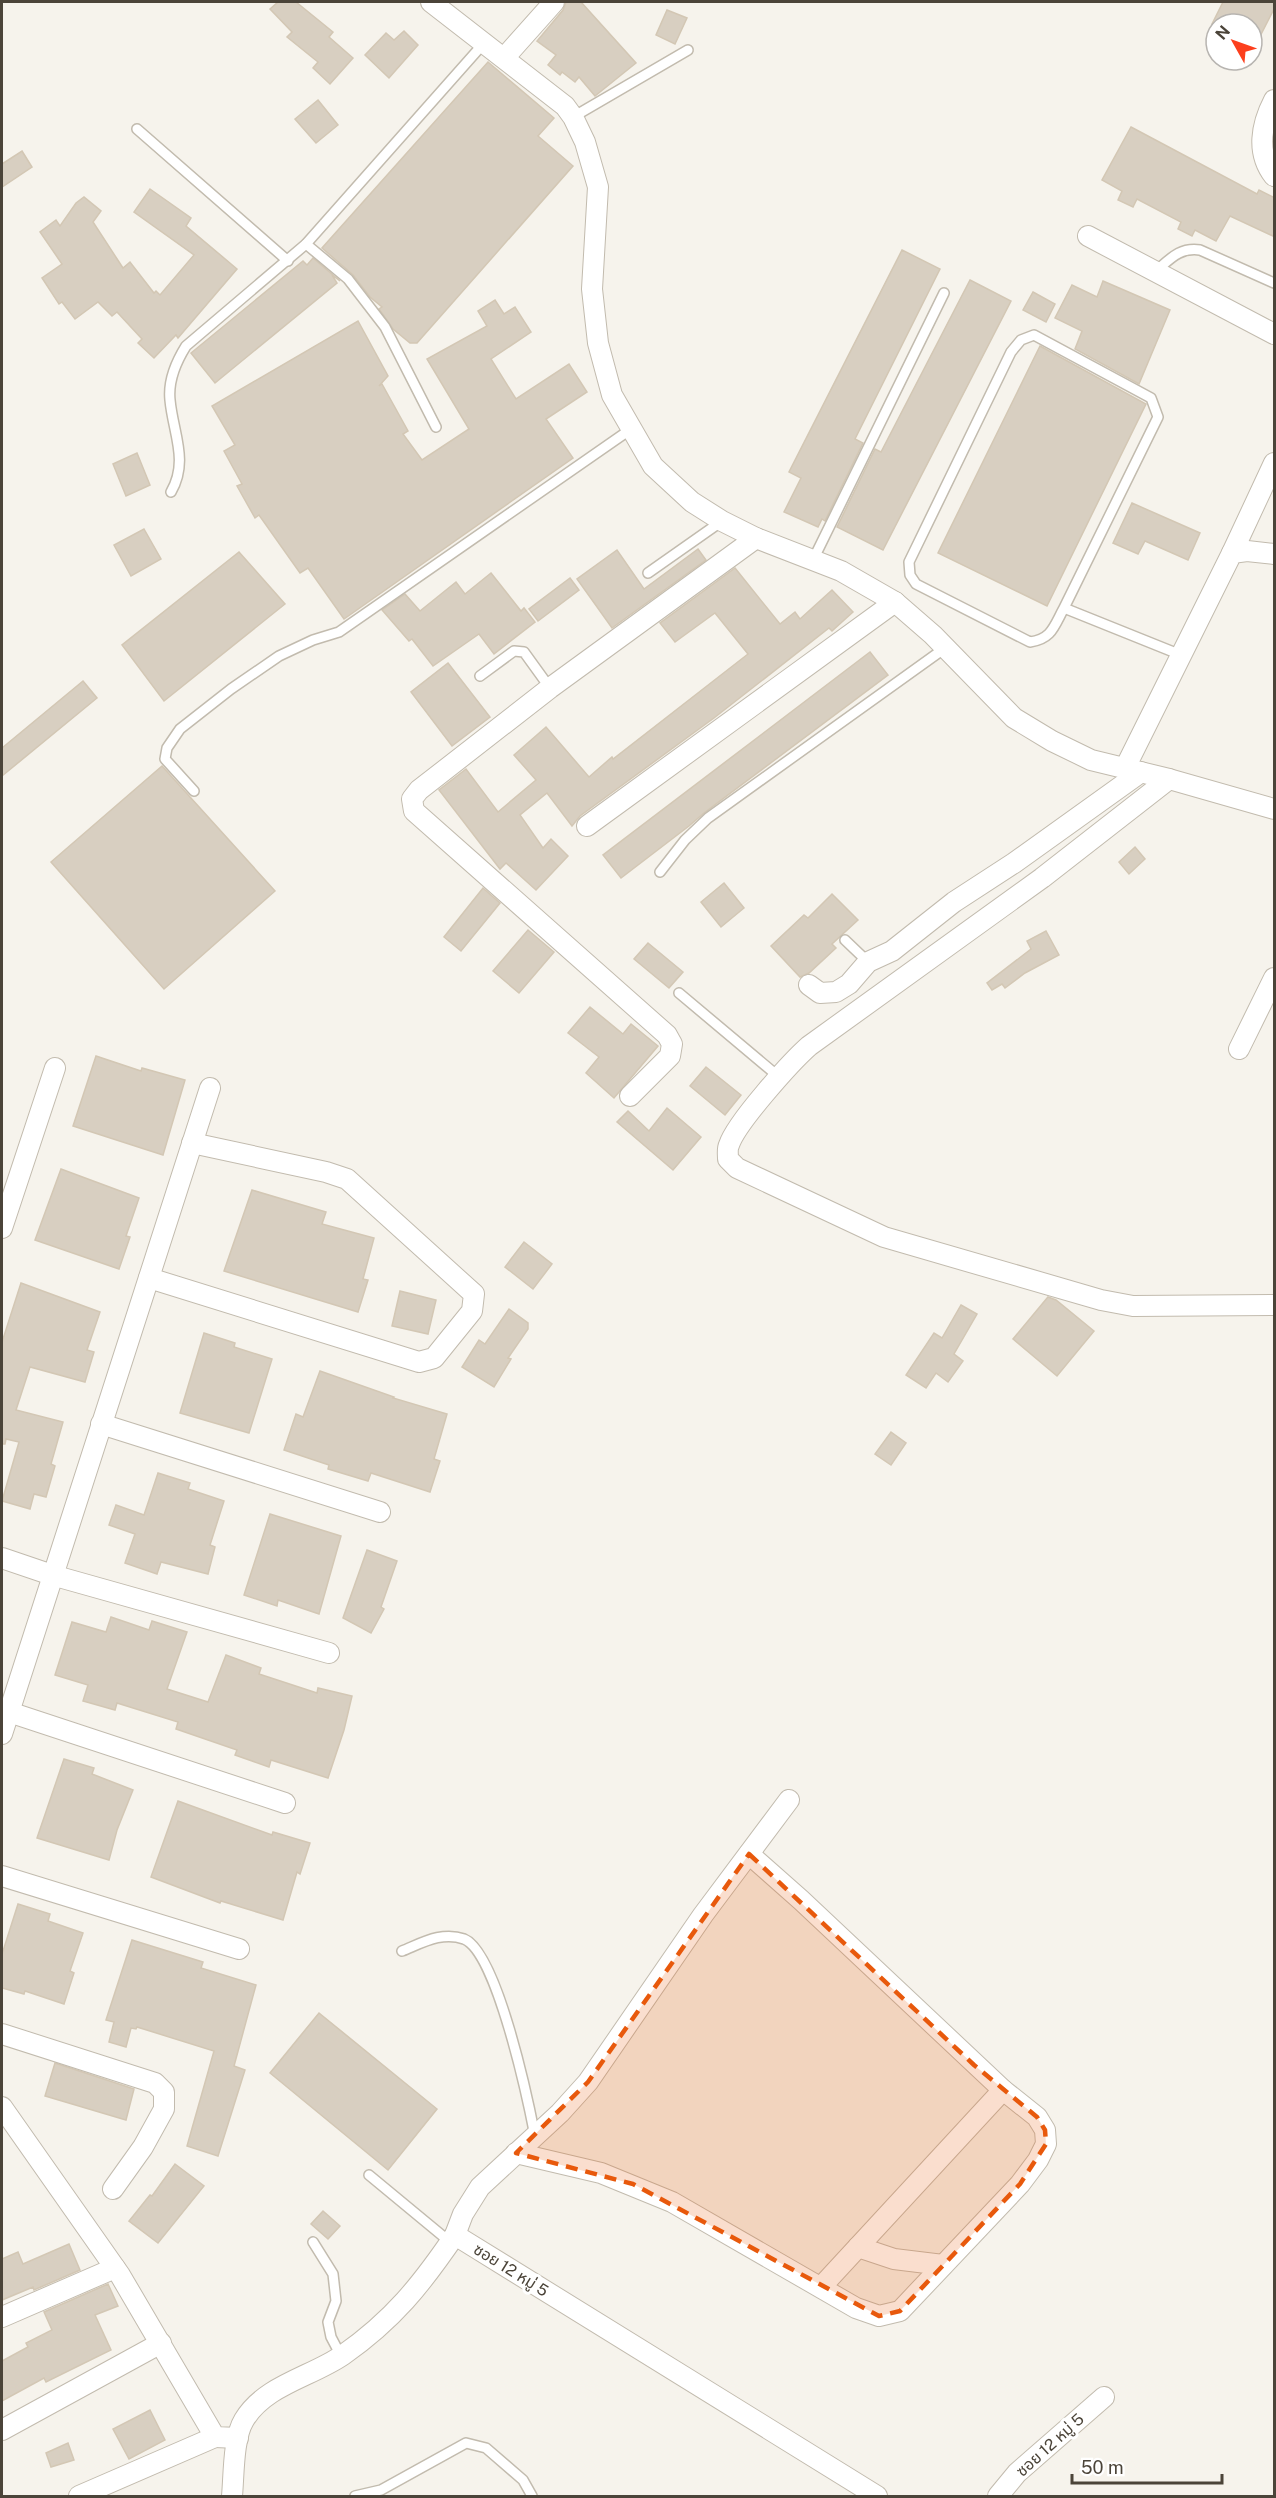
<svg xmlns="http://www.w3.org/2000/svg" width="1276" height="2498" font-family="'Public Sans','Noto Sans Thai',sans-serif">
  <rect width="100%" height="100%" fill="#f6f3ec"/>
  <g fill="#d8cfc1" stroke="#d3c7b4" stroke-width="1.5">
    <polygon points="278,2 296,2 333,32 329,37 353,58 330,84 313,68 318,62 287,37 292,32 270,9"/>
    <polygon points="566,2 581,2 636,63 595,96 579,77 575,82 562,72 560,75 548,65 556,55 537,41 563,10"/>
    <polygon points="1223,2 1275,2 1275,7 1252,52 1252,24 1212,24"/>
    <polygon points="667,10 687,18 675,44 656,35"/>
    <polygon points="404,31 418,45 389,78 365,55 386,33 394,40"/>
    <polygon points="488,62 554,118 538,136 573,166 417,343 410,343 393,329 379,309 382,307 370,297 353,275 322,248"/>
    <polygon points="318,100 338,125 316,143 295,119"/>
    <polygon points="1131,127 1257,194 1259,190 1275,198 1275,237 1230,216 1216,241 1195,230 1192,236 1178,229 1181,222 1137,199 1133,207 1118,200 1122,191 1102,180"/>
    <polygon points="22,151 32,167 2,187 2,164"/>
    <polygon points="150,189 191,218 186,226 237,269 178,338 176,335 154,358 138,343 142,339 117,312 112,316 98,302 75,319 62,302 59,304 42,278 62,264 40,232 56,220 60,226 76,203 84,197 101,211 93,222 123,268 130,262 154,293 156,291 160,295 194,255 134,212"/>
    <polygon points="902,250 940,269 855,439 863,443 825,521 822,519 818,527 784,512 801,478 789,472"/>
    <polygon points="313,258 340,281 332,275 337,283 215,383 191,353 303,261 307,265"/>
    <polygon points="970,280 1011,301 883,550 837,527 875,449 881,452"/>
    <polygon points="1103,281 1170,310 1139,384 1075,349 1082,331 1055,318 1072,285 1097,297"/>
    <polygon points="1033,292 1055,304 1046,322 1023,310"/>
    <polygon points="495,300 504,314 515,307 531,332 491,359 516,399 569,364 587,392 546,419 573,458 344,619 308,568 300,573 259,515 255,518 237,486 242,484 224,451 235,445 212,406 358,321 388,376 379,386 382,384 408,431 403,434 422,460 469,429 427,359 487,326 478,311"/>
    <polygon points="1040,346 1146,404 1047,606 938,553"/>
    <polygon points="137,453 150,485 126,496 113,464"/>
    <polygon points="1132,503 1200,533 1188,560 1145,541 1138,554 1113,543"/>
    <polygon points="144,529 161,559 131,576 114,545"/>
    <polygon points="698,549 706,560 612,628 577,579 617,550 644,589"/>
    <polygon points="239,552 285,604 164,701 122,645"/>
    <polygon points="735,568 780,624 795,612 800,619 832,590 853,612 832,631 829,628 714,718 580,816 572,826 547,793 520,815 543,848 551,839 568,856 536,890 506,863 500,869 439,790 466,769 498,812 536,780 514,755 546,727 589,777 612,757 613,759 748,654 715,613 675,642 660,623"/>
    <polygon points="491,573 521,611 524,608 535,622 494,654 479,634 433,666 412,639 409,641 382,610 405,594 420,611 456,582 465,594"/>
    <polygon points="570,578 579,590 538,621 529,609"/>
    <polygon points="870,652 888,675 704,813 689,826 621,878 603,855"/>
    <polygon points="448,663 490,717 452,746 411,692"/>
    <polygon points="83,681 97,698 2,776 2,748"/>
    <polygon points="162,766 275,891 164,989 51,862"/>
    <polygon points="1135,847 1145,859 1129,874 1119,862"/>
    <polygon points="724,883 744,908 721,927 701,902"/>
    <polygon points="483,888 500,903 461,951 444,937"/>
    <polygon points="832,894 858,920 832,944 836,948 809,973 800,977 771,946 804,915 808,918"/>
    <polygon points="528,930 554,952 519,993 493,971"/>
    <polygon points="1046,931 1059,955 1025,973 1005,988 1002,984 992,990 987,983 1031,949 1027,941"/>
    <polygon points="648,943 683,972 669,988 634,959"/>
    <polygon points="590,1007 623,1034 631,1024 658,1046 614,1098 586,1073 599,1057 568,1033"/>
    <polygon points="96,1056 141,1071 142,1068 185,1080 163,1155 73,1126"/>
    <polygon points="706,1067 741,1095 725,1115 690,1086"/>
    <polygon points="667,1108 701,1137 673,1170 617,1122 628,1111 649,1131"/>
    <polygon points="61,1169 139,1198 126,1236 130,1237 119,1269 35,1240"/>
    <polygon points="252,1190 326,1212 322,1224 374,1238 363,1279 368,1280 358,1312 224,1271"/>
    <polygon points="524,1242 552,1264 533,1289 505,1267"/>
    <polygon points="21,1283 100,1312 87,1350 94,1352 85,1382 30,1367 16,1410 63,1422 51,1464 55,1466 46,1497 34,1494 30,1509 2,1501 19,1442 6,1439 5,1444 2,1444 2,1342"/>
    <polygon points="400,1291 436,1300 428,1334 392,1326"/>
    <polygon points="1048,1297 1056,1300 1094,1331 1057,1376 1013,1339"/>
    <polygon points="961,1305 977,1314 954,1354 963,1361 948,1382 936,1373 926,1388 906,1375 934,1333 942,1338"/>
    <polygon points="509,1309 528,1323 528,1329 508,1358 511,1359 494,1387 462,1367 479,1340 485,1344"/>
    <polygon points="204,1333 235,1343 234,1347 272,1359 249,1433 180,1413"/>
    <polygon points="320,1371 394,1397 393,1398 447,1414 434,1459 440,1461 430,1492 371,1473 368,1481 328,1469 329,1465 284,1450 296,1414 303,1417"/>
    <polygon points="891,1432 906,1443 891,1465 875,1454"/>
    <polygon points="158,1473 190,1483 188,1489 224,1501 210,1545 215,1547 208,1574 161,1562 157,1574 125,1563 135,1534 109,1525 116,1505 144,1515"/>
    <polygon points="270,1514 341,1536 319,1614 278,1600 277,1606 244,1595"/>
    <polygon points="367,1550 397,1561 381,1607 384,1609 371,1633 343,1618"/>
    <polygon points="111,1617 149,1630 152,1621 187,1632 167,1689 208,1702 226,1655 261,1668 259,1674 317,1693 318,1688 352,1696 344,1730 328,1778 271,1760 269,1767 235,1755 237,1750 176,1729 178,1722 117,1703 115,1710 83,1701 88,1685 55,1675 72,1622 106,1632"/>
    <polygon points="64,1759 94,1768 92,1774 133,1790 117,1830 109,1860 37,1838"/>
    <polygon points="178,1801 272,1835 273,1832 310,1843 300,1874 297,1872 283,1920 221,1901 220,1903 151,1877"/>
    <polygon points="18,1904 50,1914 48,1921 83,1933 70,1971 74,1973 64,2004 25,1991 24,1994 2,1988 2,1954"/>
    <polygon points="132,1940 203,1962 201,1968 256,1985 234,2066 245,2070 218,2156 187,2146 214,2051 137,2027 136,2029 131,2028 126,2047 109,2042 114,2022 106,2020"/>
    <polygon points="319,2013 437,2109 388,2170 270,2073"/>
    <polygon points="55,2063 134,2089 126,2120 45,2096"/>
    <polygon points="175,2164 204,2186 158,2243 129,2221 150,2195 152,2196"/>
    <polygon points="323,2211 340,2226 328,2239 311,2224"/>
    <polygon points="69,2244 80,2270 34,2290 33,2287 2,2300 2,2259 18,2252 23,2264"/>
    <polygon points="108,2284 118,2306 95,2315 111,2350 46,2382 44,2378 2,2401 2,2361 28,2347 26,2343 52,2330 44,2312"/>
    <polygon points="150,2410 165,2440 129,2459 113,2429"/>
    <polygon points="68,2443 74,2460 51,2467 46,2453"/>
  </g>
  <g fill="none" stroke-linecap="round" stroke-linejoin="round">
    <defs>
      <g id="service">
        <polyline points="573,117 688,50"/>
        <polyline points="137,129 288,261"/>
        <polyline points="306,244 348,279 385,327 436,427"/>
        <path d="M1156,271C1170,259 1180,247 1200,250L1274,283"/>
        <path d="M171,492C189,461 173,433 170,400C168,381 176,362 186,346L306,244L484,43"/>
        <polyline points="813,560 944,293"/>
        <polyline points="648,573 722,521"/>
        <path d="M1064,608C1054,626 1052,639 1030,642L916,584L910,575L909,562L1011,352L1021,340L1034,335L1151,398L1158,417L1064,608L1181,655"/>
        <polyline points="480,676 514,651 524,652 550,688"/>
        <polyline points="194,791 165,759 167,748 180,729 231,689 279,656 313,640 339,632 631,429"/>
        <polyline points="660,872 685,840 708,818 945,648"/>
        <polyline points="845,940 868,962"/>
        <polyline points="679,993 779,1077"/>
        <path d="M402,1951C422,1943 442,1931 464,1939C497,1952 528,2100 535,2136"/>
        <polyline points="369,2175 450,2242"/>
        <polyline points="313,2242 333,2274 336,2301 328,2322 331,2337 341,2356"/>
        <polyline points="355,2496 381,2490 466,2443 486,2448 523,2480 532,2496"/>
      </g>
      <g id="minor">
        <polyline points="431,2 565,106 573,117 585,142 598,187 592,289 598,343 612,395 653,466 692,502 722,521 756,538 841,571 895,602 933,635 1014,718 1052,741 1091,760 1169,779 1274,809"/>
        <polyline points="505,57 554,2"/>
        <path d="M1274,100C1261,125 1256,153 1274,176"/>
        <polyline points="1088,236 1274,334"/>
        <polyline points="1232,553 1274,463"/>
        <polyline points="1125,768 1232,553 1247,551 1274,554"/>
        <path d="M1169,779L1042,878L809,1046C791,1062 736,1123 729,1145C727,1149 728,1154 728,1159L737,1168L884,1237L1101,1300L1133,1306L1274,1305"/>
        <polyline points="587,826 895,602"/>
        <polyline points="809,985 820,993 836,992 849,984 868,962 892,951 954,902 1014,863 1141,772"/>
        <polyline points="1239,1049 1274,978"/>
        <polyline points="630,1096 670,1056 672,1044 667,1035 414,811 412,799 419,790 550,688 756,538"/>
        <polyline points="2,1228 55,1068"/>
        <polyline points="149,1278 419,1362 434,1358 472,1311 474,1294 347,1179 326,1172 192,1143"/>
        <polyline points="101,1424 380,1512"/>
        <polyline points="2,1558 52,1575 329,1653"/>
        <polyline points="9,1712 285,1803"/>
        <polyline points="2,1734 210,1088"/>
        <polyline points="749,1854 801,1900 1003,2090 822,2286"/>
        <polyline points="2,1876 239,1949"/>
        <polyline points="2,2034 155,2083 164,2092 164,2109 143,2147 113,2189"/>
        <polyline points="2,2107 120,2275 215,2437 238,2438"/>
        <polyline points="516,2153 601,2173 672,2202 856,2308 879,2316 900,2311 1020,2184 1038,2160 1046,2144 1045,2130 1037,2117 1003,2090"/>
        <polyline points="455,2235 463,2214 480,2187 560,2113 588,2082 703,1915 789,1800"/>
        <polyline points="858,2247 894,2259 943,2265"/>
        <polyline points="2,2317 115,2268"/>
        <polyline points="2,2430 161,2343"/>
        <polyline points="79,2496 215,2437"/>
        <path d="M232,2496C234,2475 233,2438 244,2420C265,2385 311,2377 343,2355C393,2320 421,2285 455,2235L877,2496"/>
        <polyline points="998,2496 1017,2473 1104,2397"/>
      </g>
    </defs>
    <use href="#service" stroke="#c2bbae" stroke-width="12"/>
    <use href="#minor" stroke="#c2bbae" stroke-width="22"/>
    <use href="#service" stroke="#fff" stroke-width="9"/>
    <use href="#minor" stroke="#fff" stroke-width="20"/>
  </g>
  <path fill="#e8590c" fill-opacity="0.2" stroke="#e8590c" stroke-width="4.5" stroke-dasharray="12 8" stroke-linejoin="round" d="M749,1854L974,2065L1037,2117L1045,2130L1046,2144L1020,2184L900,2311L879,2316L633,2184L516,2153L588,2082Z"/>
  <g text-anchor="middle" dominant-baseline="central" stroke-width="6" stroke-linejoin="round" paint-order="stroke">
    <g font-size="16" fill="#4b4439" stroke="#fff">
      <text transform="translate(511 2270) rotate(32)">ซอย 12 หมู่ 5</text>
      <text transform="translate(1050 2445) rotate(-42)">ซอย 12 หมู่ 5</text>
    </g>
  </g>
  <rect width="1276" height="2498" fill="none" stroke="#4b4439" stroke-width="6"/>
  <g transform="translate(1234 42) rotate(310)"><circle r="28" fill="#ffffff" stroke="#b7b4b0" stroke-width="1.5"/>
  <path d="M0-4.5L10 22L0 15L-10 22Z" fill="#fc3f1d"/>
  <text y="-9" font-size="16" font-weight="bold" text-anchor="middle" fill="#4b4439">N</text>
  </g>
  <path d="M1072 2474v9h150v-9" fill="none" stroke="#4b4439" stroke-width="3"/>
  <text x="1081" y="2474" font-size="18" fill="#4b4439" stroke="#ffffff" stroke-width="4.5" paint-order="stroke">50 m</text>
</svg>
